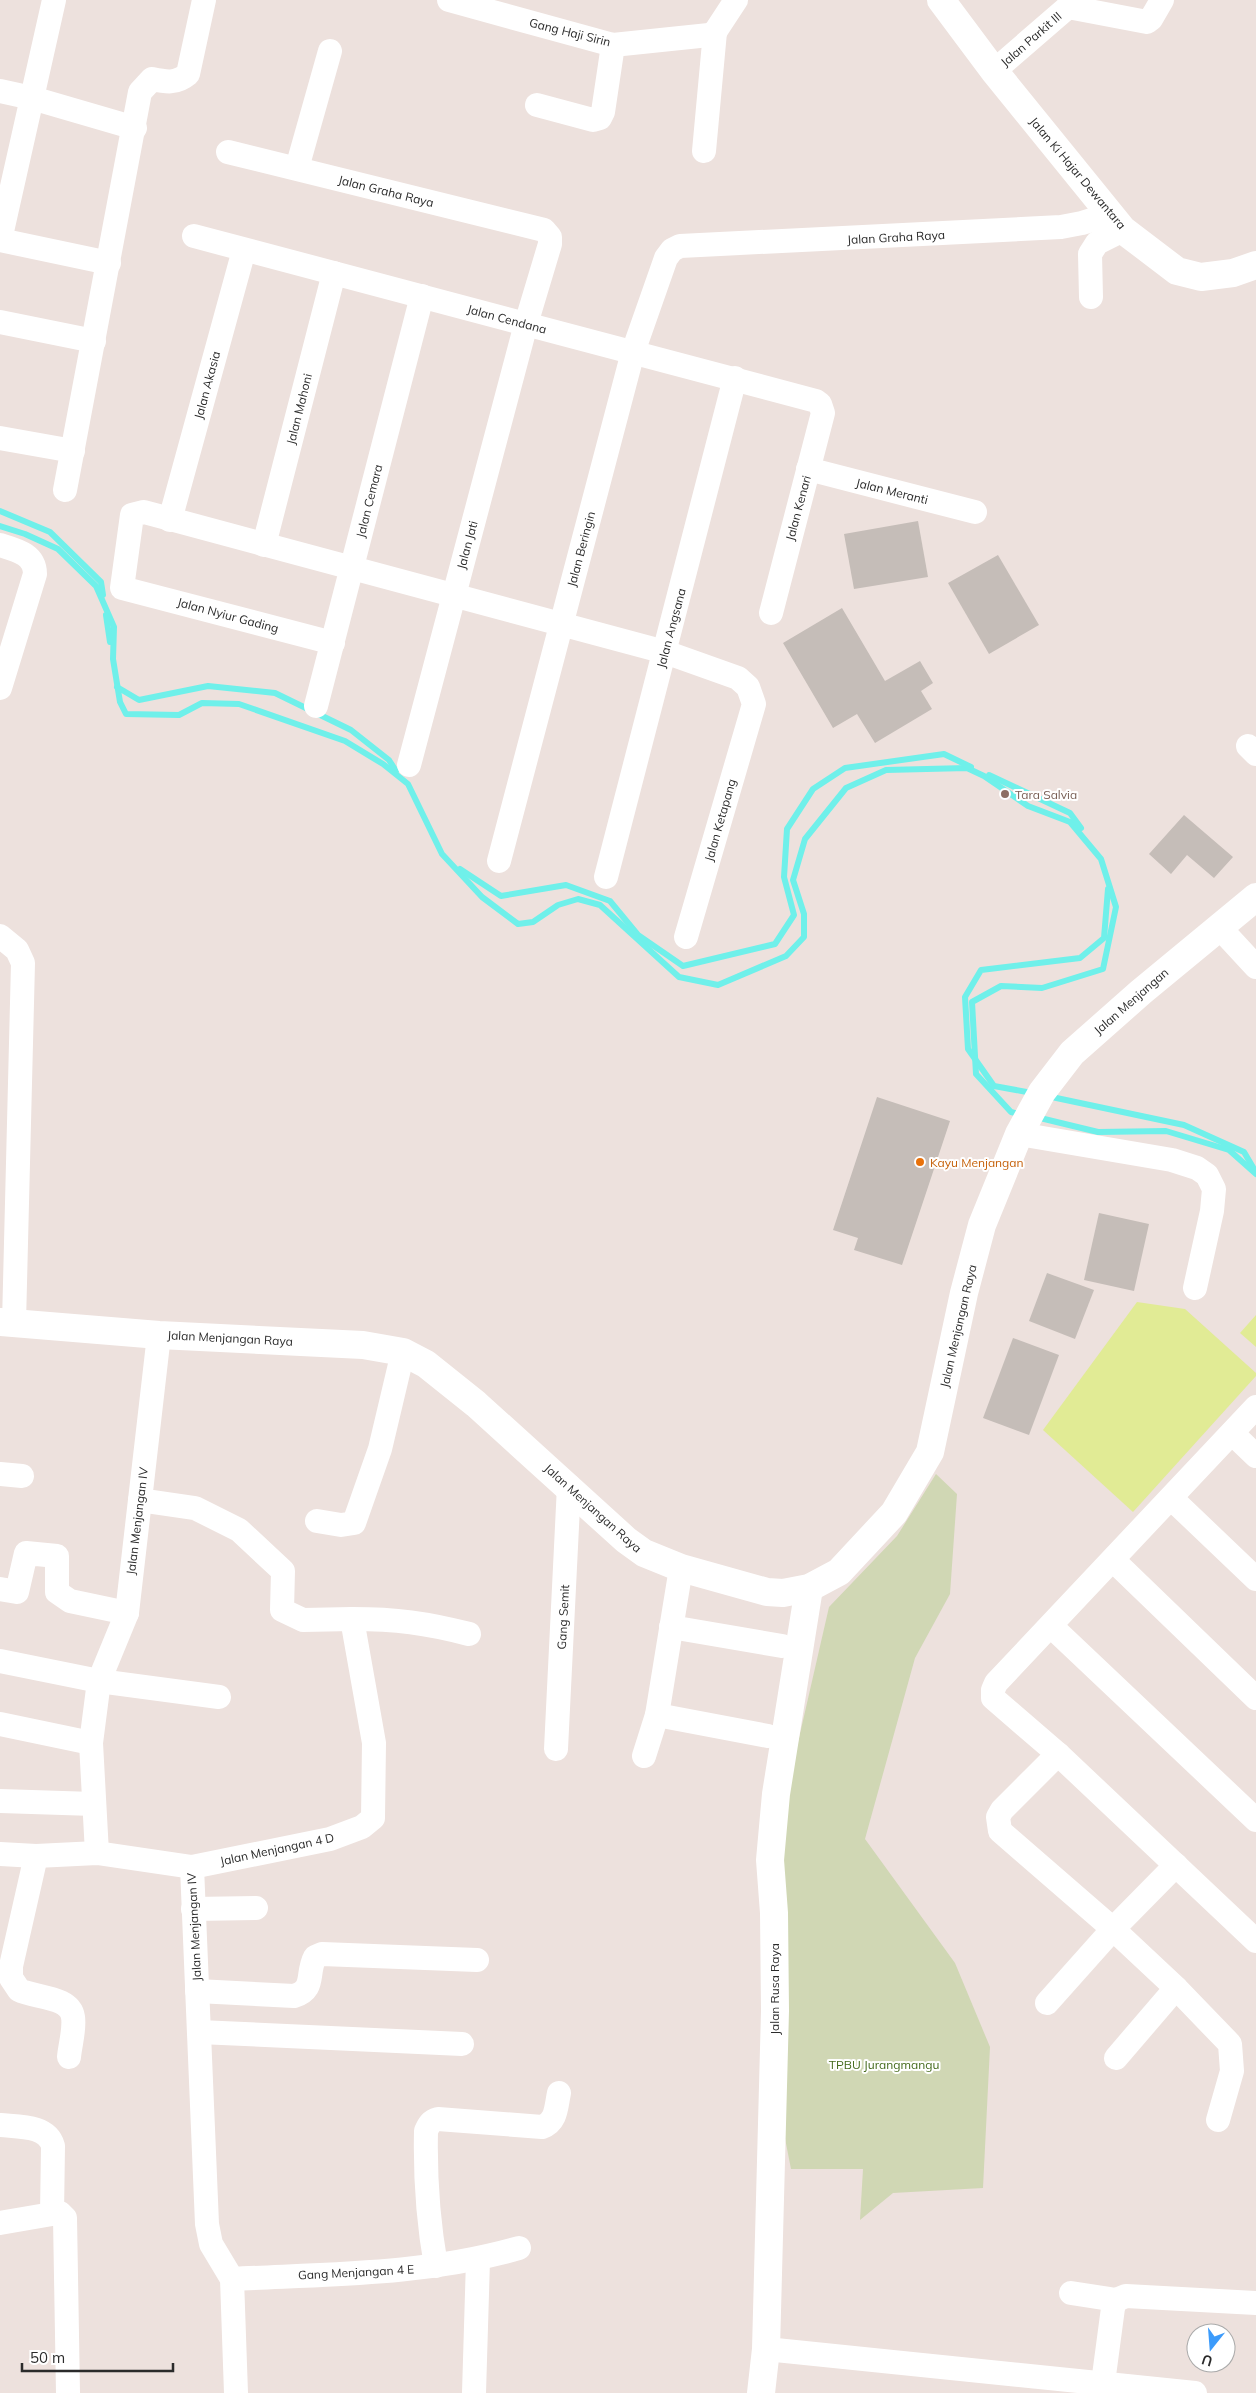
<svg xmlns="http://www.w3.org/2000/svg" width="1256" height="2393" font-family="Mulish,sans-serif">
  <rect width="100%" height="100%" fill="#ede1dd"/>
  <polygon fill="#d0d7b4" points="936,1474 957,1494 950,1594 915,1658 865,1839 955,1963 990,2047 983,2188 893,2193 860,2220 863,2169 791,2169 781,2118 777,1908 785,1799 829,1607 897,1536"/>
  <g fill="#e1eb95">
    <polygon points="1137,1302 1185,1309 1256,1373 1256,1376 1133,1512 1043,1430"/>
    <polygon points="1256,1315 1256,1347 1240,1333"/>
  </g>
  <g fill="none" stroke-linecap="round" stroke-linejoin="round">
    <g stroke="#6ff0ea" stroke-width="6">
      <polyline points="0,511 50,532 101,582 103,595"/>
      <polyline points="0,526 25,534 58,549 96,586 114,627 113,659 120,702 126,714 179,715 202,703 239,704 345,741 383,764 408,784 442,854 482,897 518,924 533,922 558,905 578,899 600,905 679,977 718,985 786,956 804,937 804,914 793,880 805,839 846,788 886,770 967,768 984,776 1028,806 1070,822 1101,859 1116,907 1103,969 1042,988 1001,986 972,1002 976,1074 1011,1112 1023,1115"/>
      <polyline points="106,615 110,642"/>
      <polyline points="117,687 139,700 208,686 275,693 351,730 389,760 396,771"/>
      <polyline points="989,775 1070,813 1081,828"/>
      <polyline points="460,869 501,896 566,885 610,901 638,935 683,966 775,944 794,915 784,877 787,829 813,789 845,768 944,754 971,767"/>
      <polyline points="1032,1093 994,1086 968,1049 965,997 981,970 1080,958 1104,938 1108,889"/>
      <polyline points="1047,1096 1184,1125 1244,1152 1254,1169"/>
      <polyline points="1036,1117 1098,1132 1166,1131 1229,1150 1256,1174"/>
    </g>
  </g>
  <g fill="#c5bdb8">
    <polygon points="918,521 928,577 854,589 844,534"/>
    <polygon points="998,555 1039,625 989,654 948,583"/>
    <polygon points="842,608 885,681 920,661 933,683 921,691 932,709 875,743 857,714 833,728 783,643"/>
    <polygon points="1184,815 1233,857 1214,878 1187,855 1171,874 1149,854"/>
    <polygon points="877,1097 950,1121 902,1265 854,1250 858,1238 833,1230"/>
    <polygon points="1099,1213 1149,1224 1134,1291 1084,1280"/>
    <polygon points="1047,1273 1094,1290 1075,1339 1029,1321"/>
    <polygon points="1013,1338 1059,1355 1029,1435 983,1418"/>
  </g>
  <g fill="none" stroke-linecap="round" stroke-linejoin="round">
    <g stroke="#fff" stroke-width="24">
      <polyline points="449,0 613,45 709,35 715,32 736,0"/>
      <polyline points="1068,7 1147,22 1151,19 1162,0"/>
      <polyline points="994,71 1068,7"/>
      <polyline points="0,91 32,98 135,128"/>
      <polyline points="537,105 593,120 600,118 603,112 613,45"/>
      <polyline points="704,151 715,32"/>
      <polyline points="228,152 544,230 550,237 550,244 526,324 409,765"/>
      <polyline points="297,168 330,51"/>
      <polyline points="194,236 816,401 820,404 823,413 771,613"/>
      <polyline points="0,240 54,0"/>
      <polyline points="0,240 109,263"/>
      <polyline points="1091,297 1090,254 1097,243 1123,230"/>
      <polyline points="0,322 94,341"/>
      <polyline points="0,438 73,451"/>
      <polyline points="808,469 975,512"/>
      <path d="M65,490L140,92L152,79C166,82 176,84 188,74L204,0"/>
      <polyline points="170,520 244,250"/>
      <path d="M0,545C16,550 35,554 35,574L0,688"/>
      <polyline points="264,545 334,273"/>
      <polyline points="333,643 122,588 132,515 144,512 665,652 738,678 748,687 754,704 686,937"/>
      <polyline points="316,706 422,296"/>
      <polyline points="1248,746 1256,754"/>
      <polyline points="499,861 633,352 666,258 672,250 680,246 1061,227 1082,223 1111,214"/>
      <polyline points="606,877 735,378"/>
      <polyline points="1219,927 1256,967"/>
      <polyline points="0,936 17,950 23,963 14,1323"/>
      <polyline points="1019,1134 1172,1160 1197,1168 1207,1175 1214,1189 1212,1211 1195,1288"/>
      <polyline points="1256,1407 996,1683 993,1690 993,1698 1058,1754 1256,1941"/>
      <polyline points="1232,1433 1256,1456"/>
      <polyline points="0,1474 22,1476"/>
      <polyline points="1171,1498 1256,1579"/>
      <polyline points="317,1521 341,1525 354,1523 380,1449 403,1352"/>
      <polyline points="1113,1560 1256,1698"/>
      <polyline points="0,1589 17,1592 26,1553 57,1556 57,1592 70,1601 127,1613"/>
      <path d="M352,1619C396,1619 426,1623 469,1634"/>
      <polyline points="1051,1626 1256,1820"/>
      <polyline points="671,1627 782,1646"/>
      <polyline points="0,1661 99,1681 219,1697"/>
      <polyline points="657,1715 768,1736"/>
      <polyline points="0,1724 91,1743"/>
      <polyline points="556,1749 569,1486"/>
      <polyline points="1058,1754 1002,1810 998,1817 1000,1831 1113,1929 1176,1988 1230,2044 1232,2071 1218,2120"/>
      <polyline points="644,1756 657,1715 681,1568"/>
      <polyline points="0,1801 94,1804"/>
      <polyline points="97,1853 91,1743 99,1681 127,1613 159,1335"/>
      <polyline points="0,1854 36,1856 97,1853 192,1867 330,1839 362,1827 373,1818 374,1743 352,1619 303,1620 282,1610 283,1571 239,1530 195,1508 140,1500"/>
      <path d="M36,1856L11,1966V1978L19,1990C35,1998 70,1996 73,2017C75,2029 70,2045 69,2057"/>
      <polyline points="192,1867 207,2224 211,2244 232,2279 236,2393"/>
      <polyline points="193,1909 256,1908"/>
      <path d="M197,1991L294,1996C316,1989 306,1974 315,1957L322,1954L477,1960"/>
      <polyline points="1047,2003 1113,1929 1176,1865"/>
      <polyline points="199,2032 462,2044"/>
      <polyline points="1116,2058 1176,1988"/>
      <path d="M0,2125C19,2127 47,2125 53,2146L52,2214"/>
      <polyline points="0,2223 52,2214 60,2213 65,2218 68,2393"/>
      <path d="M436,2266C428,2221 425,2176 426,2131C429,2124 431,2121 438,2119L542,2127C557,2122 556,2106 559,2093"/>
      <path d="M232,2279C329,2274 425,2275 519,2248"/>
      <polyline points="1071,2293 1116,2300"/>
      <polyline points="766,2349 1195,2393"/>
      <polyline points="1103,2383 1113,2308 1116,2300 1126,2296 1256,2303"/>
      <polyline points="474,2393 478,2260"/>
    </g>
    <g stroke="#fff" stroke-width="28">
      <polyline points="941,0 994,71 1123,230 1177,271 1201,277 1233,273 1256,265"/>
      <polyline points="0,1322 159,1335 363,1345 403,1352 426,1364 476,1404 626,1540 644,1553 681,1568 767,1592 783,1593 809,1588 839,1572 894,1513 930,1452 964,1293 982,1225 1019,1134 1042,1092 1072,1053 1141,992 1256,897"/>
      <polyline points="761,2393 766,2349 775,2011 774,1913 770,1860 776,1794 809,1588"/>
    </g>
  </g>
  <circle fill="#8d6e63" stroke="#fff" stroke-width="2" cx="1005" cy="794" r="5"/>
  <circle fill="#e8710a" stroke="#fff" stroke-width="2" cx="920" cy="1162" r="5"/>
  <g text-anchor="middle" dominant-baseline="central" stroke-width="4" stroke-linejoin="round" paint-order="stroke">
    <g font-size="12" fill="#2b2b2b" stroke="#fff">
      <text transform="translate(570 32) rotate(14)">Gang Haji Sirin</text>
      <text transform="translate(1031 39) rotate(-41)">Jalan Parkit III</text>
      <text transform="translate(1078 173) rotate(50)">Jalan Ki Hajar Dewantara</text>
      <text transform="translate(386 191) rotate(14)">Jalan Graha Raya</text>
      <text transform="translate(896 237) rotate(-3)">Jalan Graha Raya</text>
      <text transform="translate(507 319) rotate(15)">Jalan Cendana</text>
      <text transform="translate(207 385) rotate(-75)">Jalan Akasia</text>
      <text transform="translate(299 409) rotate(-76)">Jalan Mahoni</text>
      <text transform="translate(892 491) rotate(14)">Jalan Meranti</text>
      <text transform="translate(369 501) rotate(-76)">Jalan Cemara</text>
      <text transform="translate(798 508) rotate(-75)">Jalan Kenari</text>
      <text transform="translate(467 545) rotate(-75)">Jalan Jati</text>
      <text transform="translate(581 549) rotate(-75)">Jalan Beringin</text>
      <text transform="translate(228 615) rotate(15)">Jalan Nyiur Gading</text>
      <text transform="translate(671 628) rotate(-75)">Jalan Angsana</text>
      <text transform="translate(720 820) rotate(-74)">Jalan Ketapang</text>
      <text transform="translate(1131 1001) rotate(-41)">Jalan Menjangan</text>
      <text transform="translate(958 1326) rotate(-77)">Jalan Menjangan Raya</text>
      <text transform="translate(230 1338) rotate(3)">Jalan Menjangan Raya</text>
      <text transform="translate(593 1508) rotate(42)">Jalan Menjangan Raya</text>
      <text transform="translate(137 1521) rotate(-83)">Jalan Menjangan IV</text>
      <text transform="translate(563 1617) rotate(-87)">Gang Semit</text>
      <text transform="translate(277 1849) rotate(-12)">Jalan Menjangan 4 D</text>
      <text transform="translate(194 1927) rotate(-93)">Jalan Menjangan IV</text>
      <text transform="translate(774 1989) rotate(-90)">Jalan Rusa Raya</text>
      <text transform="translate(356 2272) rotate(-3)">Gang Menjangan 4 E</text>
    </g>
    <g font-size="12" fill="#785e54" stroke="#fff" text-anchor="start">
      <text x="1015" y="794">Tara Salvia</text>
    </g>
    <g font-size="12" fill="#c56008" stroke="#fff" text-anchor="start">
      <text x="930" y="1162">Kayu Menjangan</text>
    </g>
    <g font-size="12" fill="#43691a" stroke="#fff">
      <text x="884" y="2064">TPBU Jurangmangu</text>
    </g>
  </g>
  <g transform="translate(1211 2348) rotate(197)"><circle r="24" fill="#ffffff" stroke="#aaaaaa"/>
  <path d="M0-4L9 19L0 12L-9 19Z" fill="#3c9bfb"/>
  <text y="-8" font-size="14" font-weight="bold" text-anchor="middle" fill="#2b2b2b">U</text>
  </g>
  <path d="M22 2363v8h151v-8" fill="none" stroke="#2b2b2b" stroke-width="2.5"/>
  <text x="30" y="2363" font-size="15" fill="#2b2b2b" stroke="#ffffff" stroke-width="4" paint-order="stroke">50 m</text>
</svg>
